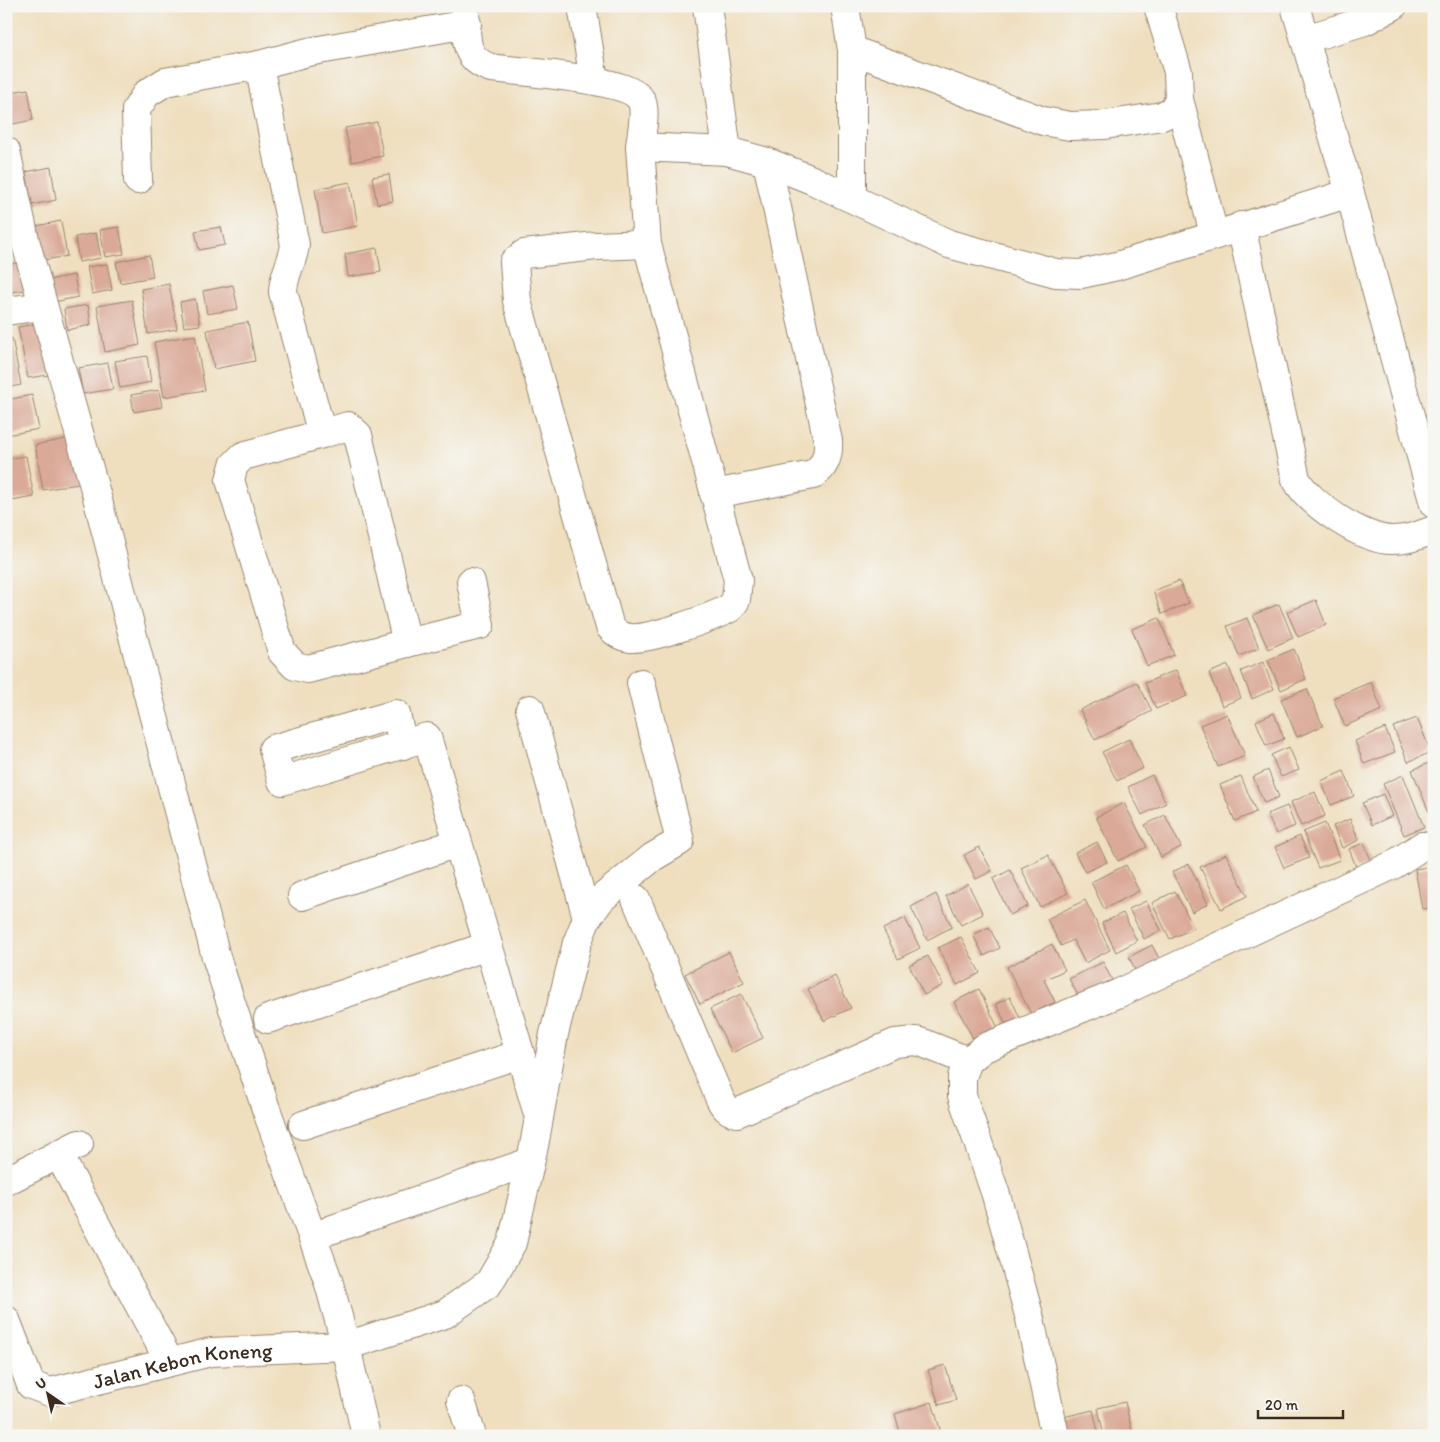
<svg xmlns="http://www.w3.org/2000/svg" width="1440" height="1442" font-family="Itim,sans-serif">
  <rect width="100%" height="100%" fill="#f6f6f2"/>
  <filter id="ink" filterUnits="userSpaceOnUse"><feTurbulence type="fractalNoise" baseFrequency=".02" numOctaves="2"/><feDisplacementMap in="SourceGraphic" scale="10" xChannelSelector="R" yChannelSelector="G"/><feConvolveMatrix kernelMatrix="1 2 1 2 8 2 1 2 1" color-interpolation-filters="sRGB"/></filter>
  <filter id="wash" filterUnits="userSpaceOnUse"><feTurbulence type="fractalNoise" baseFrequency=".0096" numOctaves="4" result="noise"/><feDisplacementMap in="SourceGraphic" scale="20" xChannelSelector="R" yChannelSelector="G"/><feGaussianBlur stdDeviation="1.12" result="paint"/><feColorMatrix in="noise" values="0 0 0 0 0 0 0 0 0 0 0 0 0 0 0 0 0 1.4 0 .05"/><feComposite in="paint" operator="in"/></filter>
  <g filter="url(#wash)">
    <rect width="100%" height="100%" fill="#efdfbf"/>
    <g id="blocks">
      <g fill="#daa997">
        <polygon points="28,89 33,120 8,125 6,93"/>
        <polygon points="377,122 383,156 352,162 345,128"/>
        <polygon points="51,167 56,200 32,205 26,172"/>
        <polygon points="389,174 393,201 377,204 372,177"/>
        <polygon points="350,182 358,226 322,233 315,189"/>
        <polygon points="15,221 20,248 6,251 6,222"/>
        <polygon points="61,221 67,256 33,262 27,228"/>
        <polygon points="119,227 124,254 105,257 100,230"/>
        <polygon points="221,227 225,245 199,250 195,231"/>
        <polygon points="96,233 101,258 79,262 75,237"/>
        <polygon points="377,248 381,272 348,277 345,254"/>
        <polygon points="149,255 153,277 120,283 116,262"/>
        <polygon points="26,261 30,289 6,293 6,265"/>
        <polygon points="107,264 112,290 92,294 87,267"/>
        <polygon points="74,275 78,297 49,303 44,281"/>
        <polygon points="169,284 177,329 148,334 141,289"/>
        <polygon points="233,285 238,309 207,314 203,291"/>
        <polygon points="195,299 200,325 184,327 180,302"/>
        <polygon points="132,300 140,345 105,352 97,306"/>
        <polygon points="88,305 91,325 67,330 64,309"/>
        <polygon points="46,322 55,374 28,378 18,327"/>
        <polygon points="248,322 255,361 214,369 207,330"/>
        <polygon points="195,335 205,390 164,397 154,342"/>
        <polygon points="12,338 21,385 6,388 6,339"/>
        <polygon points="147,356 151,382 120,388 115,361"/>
        <polygon points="108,363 113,389 83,394 78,368"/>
        <polygon points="159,390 162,407 134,412 131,395"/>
        <polygon points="32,395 39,429 6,435 6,400"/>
        <polygon points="76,437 84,483 43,490 35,445"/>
        <polygon points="26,456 34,497 6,502 6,459"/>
        <polygon points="1179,581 1189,603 1162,614 1153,591"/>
        <polygon points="1316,600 1326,625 1298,637 1287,612"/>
        <polygon points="1279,604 1293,638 1268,649 1253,615"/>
        <polygon points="1159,618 1174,655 1147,666 1132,629"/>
        <polygon points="1247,618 1259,648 1239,656 1227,626"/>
        <polygon points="1294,649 1306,679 1281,690 1268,660"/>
        <polygon points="1263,662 1274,689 1252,699 1241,671"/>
        <polygon points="1228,665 1241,698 1222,706 1209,673"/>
        <polygon points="1176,670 1187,696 1156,709 1145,683"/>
        <polygon points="1137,682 1152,711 1095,740 1080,710"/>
        <polygon points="1371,682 1382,710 1345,726 1333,698"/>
        <polygon points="1307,689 1323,726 1297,737 1281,699"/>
        <polygon points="1274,713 1284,739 1266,746 1256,721"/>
        <polygon points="1227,714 1245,756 1218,767 1200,725"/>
        <polygon points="1417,718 1431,752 1408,762 1393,727"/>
        <polygon points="1385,728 1395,752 1364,764 1355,741"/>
        <polygon points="1129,739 1143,768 1117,781 1102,752"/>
        <polygon points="1289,747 1299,770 1281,777 1271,755"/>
        <polygon points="1434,761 1434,810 1429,812 1412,770"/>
        <polygon points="1268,770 1279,797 1264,803 1253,777"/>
        <polygon points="1344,771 1354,796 1331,805 1321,781"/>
        <polygon points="1152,775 1166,803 1142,815 1128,787"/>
        <polygon points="1403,775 1424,827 1404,835 1383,784"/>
        <polygon points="1241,776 1256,812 1235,821 1220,785"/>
        <polygon points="1315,792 1325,816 1301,826 1291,802"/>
        <polygon points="1383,794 1392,816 1372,825 1362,803"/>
        <polygon points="1124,803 1147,847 1118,861 1096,817"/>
        <polygon points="1287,806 1295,826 1276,834 1267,814"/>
        <polygon points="1165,815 1181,847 1161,857 1145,825"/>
        <polygon points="1350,819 1359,840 1342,848 1333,826"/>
        <polygon points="1325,823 1340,860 1318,868 1303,832"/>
        <polygon points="1300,836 1309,858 1284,868 1275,847"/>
        <polygon points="1097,842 1107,862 1085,872 1075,853"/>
        <polygon points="1364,843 1372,863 1357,869 1349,849"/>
        <polygon points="979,847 992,871 976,879 964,855"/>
        <polygon points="1226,854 1247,896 1221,909 1200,867"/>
        <polygon points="1048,855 1068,893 1040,907 1021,868"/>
        <polygon points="1189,864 1208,904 1192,912 1172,872"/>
        <polygon points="1126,865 1139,891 1104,909 1091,882"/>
        <polygon points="1434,866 1434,907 1422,909 1415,869"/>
        <polygon points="1010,870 1028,906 1010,915 993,879"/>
        <polygon points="968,884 983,914 961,925 946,896"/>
        <polygon points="1175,891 1194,928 1170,939 1152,903"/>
        <polygon points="936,894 952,927 927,940 911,907"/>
        <polygon points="1085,900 1110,950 1085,963 1073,940 1061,946 1047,919"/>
        <polygon points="1146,901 1161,930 1144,939 1129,909"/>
        <polygon points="1123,913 1137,941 1116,952 1102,923"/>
        <polygon points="905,918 920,948 898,959 883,929"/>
        <polygon points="989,927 1000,948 984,956 973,935"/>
        <polygon points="961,937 980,973 957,985 938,948"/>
        <polygon points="1052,944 1065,970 1044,980 1055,1002 1031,1014 1007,967"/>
        <polygon points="1152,945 1162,964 1138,976 1129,957"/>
        <polygon points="729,952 744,982 700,1004 685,974"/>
        <polygon points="928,956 943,985 924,995 909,965"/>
        <polygon points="1103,962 1112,980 1079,997 1069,979"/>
        <polygon points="835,976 851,1008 824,1021 808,989"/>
        <polygon points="979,989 999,1030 975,1042 954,1002"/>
        <polygon points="741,994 763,1038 732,1053 710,1009"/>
        <polygon points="1010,997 1022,1022 1008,1028 996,1004"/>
        <polygon points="945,1365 956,1400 939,1405 928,1370"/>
        <polygon points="932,1402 942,1436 901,1436 895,1414"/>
        <polygon points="1125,1402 1133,1436 1104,1436 1098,1408"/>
        <polygon points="1093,1410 1099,1436 1063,1436 1059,1418"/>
      </g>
    </g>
  </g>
  <g filter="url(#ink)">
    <use href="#blocks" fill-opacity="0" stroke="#95846e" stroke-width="1"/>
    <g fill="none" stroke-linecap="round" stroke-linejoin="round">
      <defs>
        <g id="minor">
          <path d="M464,6C469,34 459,57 491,68C519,72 628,78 641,100C647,111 641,134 640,147L727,151L767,162L812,180L949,244L1056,273L1081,274L1117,266L1350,193"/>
          <polyline points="582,6 594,80"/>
          <polyline points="707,6 727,151"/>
          <polyline points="845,6 852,50 852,198"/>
          <polyline points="1295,6 1350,193 1434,504"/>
          <polyline points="1305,39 1365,21 1393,6"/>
          <polyline points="852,50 1043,121 1070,126 1105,125 1162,116 1173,110 1179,99 1178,72 1158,6"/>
          <path d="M259,65L295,245C293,262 283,275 283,292L322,434L243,456L234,465L230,480L282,652L295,666L308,669L407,643L358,435L348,426L322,434"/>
          <polyline points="1179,99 1214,234"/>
          <path d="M640,147L647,244L738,580L736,600L730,608C711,618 649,640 630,638C621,637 616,634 610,627L517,301L514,262L524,254L596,246L647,244"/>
          <polyline points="6,151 25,240 97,497 216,957 266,1109 328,1280 346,1346 366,1436"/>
          <polyline points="138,180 136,110 146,94 165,82 259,65 308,52 467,24"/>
          <path d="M1241,226L1296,479C1309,504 1363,540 1392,540C1407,540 1420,535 1434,530"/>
          <polyline points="6,311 43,306"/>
          <path d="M714,494L813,475C825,467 829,455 828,441L767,162"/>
          <polyline points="407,643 480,625 471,582"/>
          <polyline points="530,709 587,918"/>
          <polyline points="403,745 396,714 273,749 282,781 427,737 537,1111"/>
          <polyline points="302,896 457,843"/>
          <path d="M636,899L720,1099C724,1107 728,1111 737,1113L895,1043L916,1041L923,1043L968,1061"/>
          <polyline points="268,1019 488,946"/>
          <polyline points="303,1125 520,1054"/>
          <polyline points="59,1155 169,1361"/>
          <polyline points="6,1181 79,1144"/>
          <polyline points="330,1230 530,1162"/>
          <path id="s1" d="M6,1320L31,1385L50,1392L211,1352L346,1346L445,1314L489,1283L512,1243L534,1146L554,1034L577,943L587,918L602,898L653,857L680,841L641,683"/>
          <polyline points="461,1401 472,1436"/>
          <polyline points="1055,1436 1030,1319 1011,1249 996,1195 962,1096 962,1077 968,1061 984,1048 1117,994 1393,865 1422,846"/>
        </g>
      </defs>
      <use href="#minor" stroke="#95846e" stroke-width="30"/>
      <use href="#minor" stroke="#fff" stroke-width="28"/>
    </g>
  </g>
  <g text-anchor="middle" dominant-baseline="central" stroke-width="5" stroke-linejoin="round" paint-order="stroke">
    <g font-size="21" fill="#3b2a1e" stroke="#f6f6f2">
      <text stroke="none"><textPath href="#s1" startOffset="226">Jalan Kebon Koneng</textPath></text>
    </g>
  </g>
  <rect width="1440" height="1442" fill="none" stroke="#f6f6f2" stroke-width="25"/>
  <g transform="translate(48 1394) rotate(326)" stroke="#f6f6f2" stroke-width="4" paint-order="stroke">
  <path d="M0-4L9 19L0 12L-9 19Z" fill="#3b2a1e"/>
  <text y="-8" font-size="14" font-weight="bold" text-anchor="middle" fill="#3b2a1e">U</text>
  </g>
  <path d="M1258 1410v8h85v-8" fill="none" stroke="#3b2a1e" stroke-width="2.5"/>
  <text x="1265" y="1410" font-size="15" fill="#3b2a1e" stroke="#f6f6f2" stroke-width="4" paint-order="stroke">20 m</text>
</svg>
